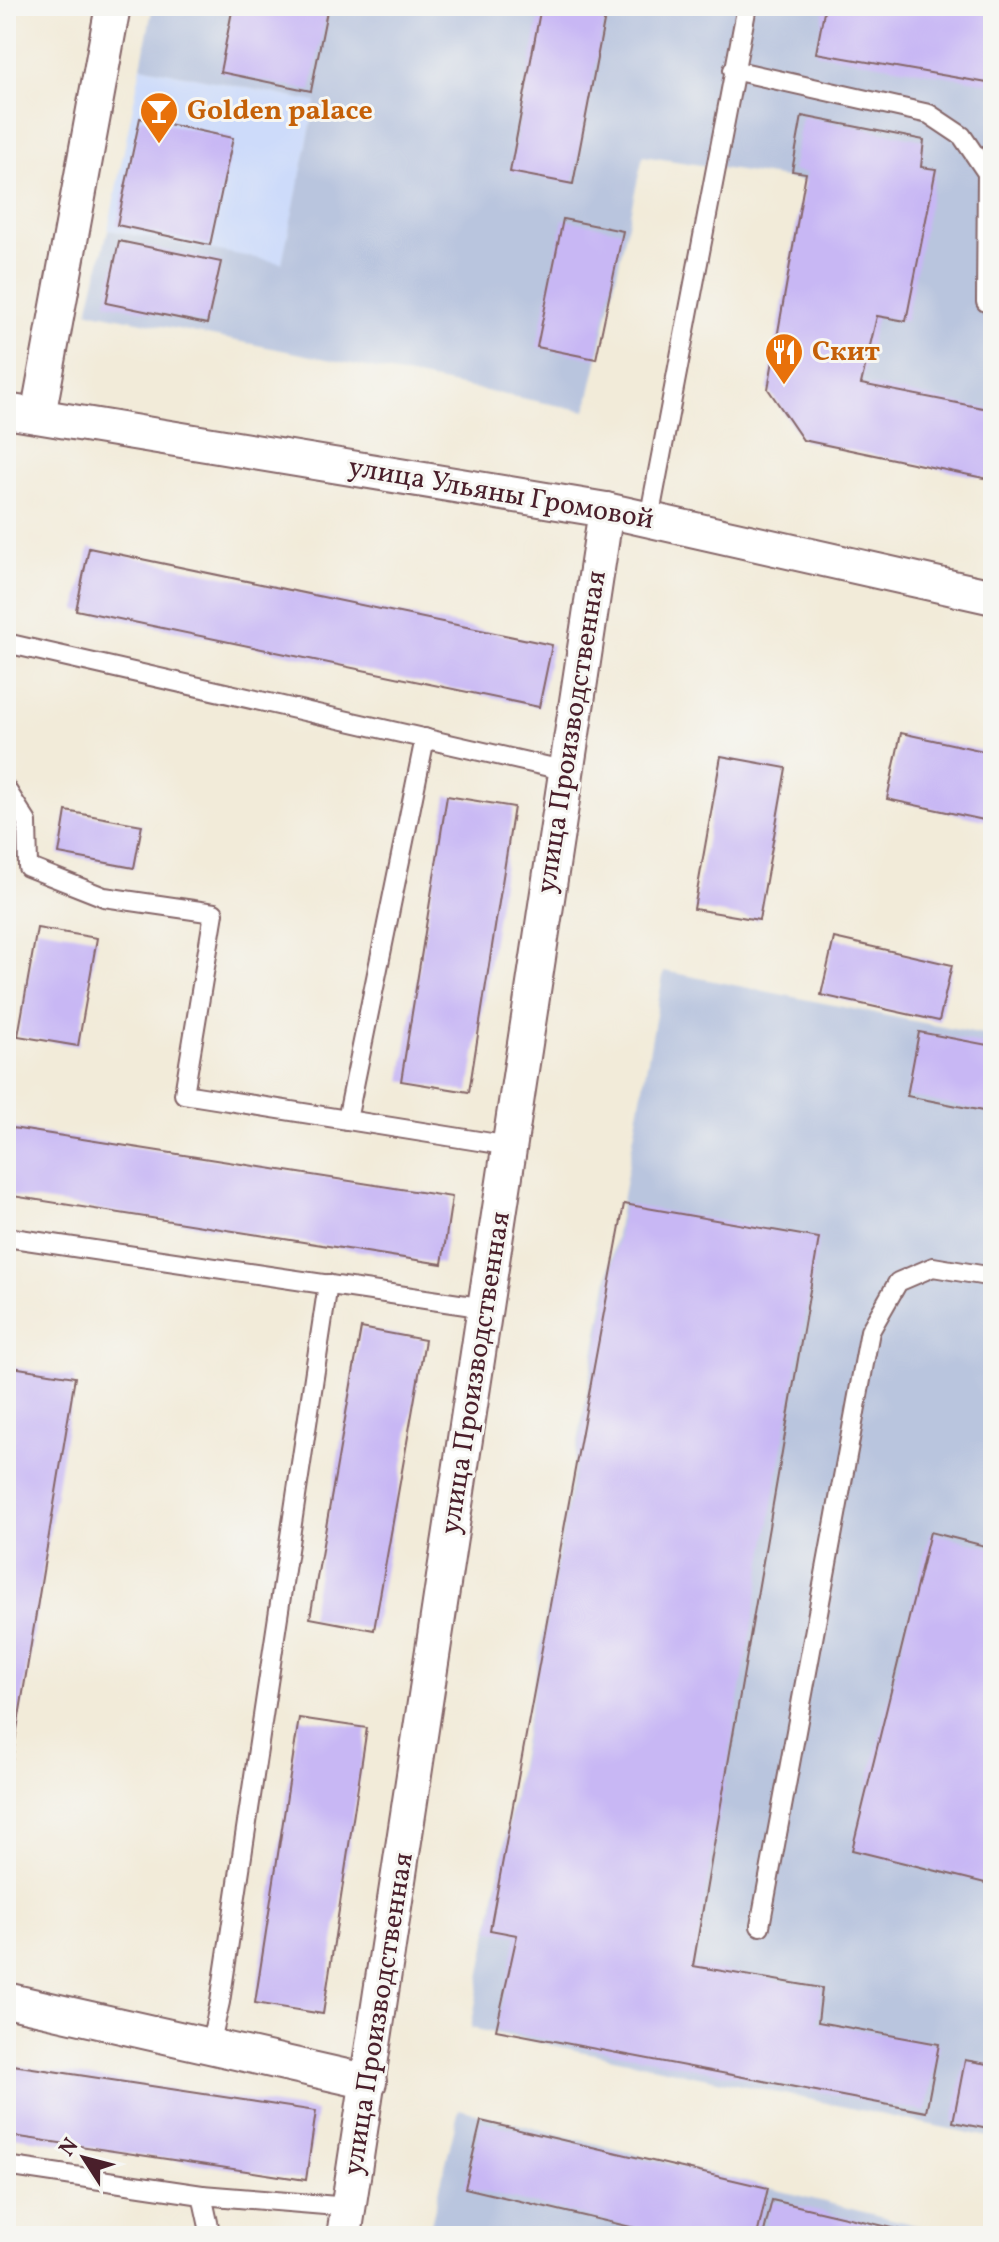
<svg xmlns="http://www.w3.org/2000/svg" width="999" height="2242" font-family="Vollkorn,serif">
  <rect width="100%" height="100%" fill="#f6f6f2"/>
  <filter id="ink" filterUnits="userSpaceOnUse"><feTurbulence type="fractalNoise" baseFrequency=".0125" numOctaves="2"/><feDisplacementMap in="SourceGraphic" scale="16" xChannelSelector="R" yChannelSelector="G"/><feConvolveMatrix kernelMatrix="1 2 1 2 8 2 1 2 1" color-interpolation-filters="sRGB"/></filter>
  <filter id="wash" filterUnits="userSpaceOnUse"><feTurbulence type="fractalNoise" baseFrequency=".006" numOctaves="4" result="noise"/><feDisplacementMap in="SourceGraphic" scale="32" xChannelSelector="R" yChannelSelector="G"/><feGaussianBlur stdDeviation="1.8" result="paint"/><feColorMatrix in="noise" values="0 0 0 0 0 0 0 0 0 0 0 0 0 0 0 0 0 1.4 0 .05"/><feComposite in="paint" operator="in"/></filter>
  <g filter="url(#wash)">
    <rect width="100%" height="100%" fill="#f2ebd9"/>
    <polygon fill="#cddbfa" points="141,66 316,102 282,264 108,230"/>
    <g fill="#b9c5de">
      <polygon points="153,6 993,6 993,480 803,440 768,389 804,181 643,156 586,411 88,311 108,230 282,263 316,102 141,66"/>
      <polygon points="664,971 993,1037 993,2138 471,2028"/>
      <polygon points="459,2109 958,2236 428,2236"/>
    </g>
    <g id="blocks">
      <g fill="#c8b7f4">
        <polygon points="233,6 328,6 311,91 220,72"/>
        <polygon points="541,6 607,6 573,184 510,172"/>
        <polygon points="825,6 993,6 993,84 816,53"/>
        <polygon points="802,116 924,140 921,167 936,169 906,321 877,316 861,384 993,410 993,480 803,440 768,389 806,173 792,171"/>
        <polygon points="140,118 233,138 210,245 117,225"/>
        <polygon points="563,219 623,231 596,359 537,347"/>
        <polygon points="119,241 221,262 207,324 106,303"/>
        <polygon points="89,548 552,645 539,707 76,610"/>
        <polygon points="901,733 993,753 993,822 887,799"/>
        <polygon points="721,756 786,768 759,920 694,909"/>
        <polygon points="447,796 514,807 469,1092 401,1081"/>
        <polygon points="66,811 142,825 134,868 59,854"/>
        <polygon points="37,928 97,938 78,1046 18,1036"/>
        <polygon points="834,938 952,965 939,1021 821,995"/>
        <polygon points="919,1032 993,1046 993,1113 907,1096"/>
        <polygon points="6,1127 452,1197 442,1264 6,1195"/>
        <polygon points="624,1204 819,1238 693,1966 822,1988 818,2022 939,2044 926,2112 496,2030 517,1935 490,1930"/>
        <polygon points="361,1328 425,1340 374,1630 310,1618"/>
        <polygon points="6,1366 75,1377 8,1784 6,1784"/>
        <polygon points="930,1532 993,1548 993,1885 852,1850"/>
        <polygon points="299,1718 367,1728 323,2014 255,2003"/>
        <polygon points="965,2060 993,2065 993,2130 953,2122"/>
        <polygon points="6,2064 316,2111 306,2180 6,2135"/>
        <polygon points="481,2121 768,2188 757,2236 669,2236 465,2188"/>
        <polygon points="772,2200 923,2235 923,2236 763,2236"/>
      </g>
    </g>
  </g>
  <g filter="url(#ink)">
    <use href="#blocks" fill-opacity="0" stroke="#856668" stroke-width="2"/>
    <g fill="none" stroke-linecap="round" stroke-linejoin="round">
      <defs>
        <g id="lane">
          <polyline points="733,70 929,114 962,136 987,173 986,302"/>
          <polyline points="649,519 747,6"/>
          <polyline points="6,643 567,771"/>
          <polyline points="6,789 27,822 28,867 104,897 214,913 184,1094 510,1146"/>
          <polyline points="347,1120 425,738"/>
          <polyline points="6,1237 486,1308"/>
          <polyline points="760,1926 870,1331 898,1282 933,1267 993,1277"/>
          <polyline points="210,2046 220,2002 328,1284"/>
          <polyline points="6,2166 202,2195 211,2236"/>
          <polyline points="202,2195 349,2207"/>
        </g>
        <g id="street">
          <polyline points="6,411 606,510 993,597"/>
          <polyline points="38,416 113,6"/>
          <polyline points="6,2000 369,2082"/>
          <polyline points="344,2236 606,510"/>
        </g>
      </defs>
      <use href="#lane" stroke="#856668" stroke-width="22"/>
      <use href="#street" stroke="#856668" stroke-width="38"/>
      <use href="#lane" stroke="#fff" stroke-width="18"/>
      <use href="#street" stroke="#fff" stroke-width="34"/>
    </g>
  </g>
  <defs>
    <symbol id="bar-pin" viewBox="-11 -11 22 30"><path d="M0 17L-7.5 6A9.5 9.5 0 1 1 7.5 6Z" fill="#e8710a" stroke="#f6f6f2"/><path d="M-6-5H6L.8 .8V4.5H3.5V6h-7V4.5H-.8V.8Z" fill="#fff"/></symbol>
    <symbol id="restaurant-pin" viewBox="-11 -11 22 30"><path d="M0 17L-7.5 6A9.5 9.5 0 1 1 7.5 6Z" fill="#e8710a" stroke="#f6f6f2"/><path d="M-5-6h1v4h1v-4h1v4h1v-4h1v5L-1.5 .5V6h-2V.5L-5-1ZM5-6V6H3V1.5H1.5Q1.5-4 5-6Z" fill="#fff"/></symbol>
  </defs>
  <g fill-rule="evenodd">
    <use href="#bar-pin" x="137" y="89" width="44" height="60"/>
    <use href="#restaurant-pin" x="762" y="330" width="44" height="60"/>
  </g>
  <g text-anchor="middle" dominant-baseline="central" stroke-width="6" stroke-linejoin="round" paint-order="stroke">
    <g font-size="28" font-weight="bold" fill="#c56008" stroke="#f6f6f2" text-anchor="start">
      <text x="187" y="111">Golden palace</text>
      <text x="812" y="352">Скит</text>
    </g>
    <g font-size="28" fill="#4a1f2b" stroke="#f6f6f2">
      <text transform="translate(501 494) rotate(10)">улица Ульяны Громовой</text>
      <text transform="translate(572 732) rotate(-81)">улица Производственная</text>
      <text transform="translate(476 1373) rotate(-81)">улица Производственная</text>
      <text transform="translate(379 2014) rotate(-81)">улица Производственная</text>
    </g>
  </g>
  <rect width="999" height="2242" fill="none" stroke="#f6f6f2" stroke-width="32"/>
  <g transform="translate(84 2158) rotate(306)" stroke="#f6f6f2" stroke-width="6" paint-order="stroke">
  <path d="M0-6L14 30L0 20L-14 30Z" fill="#4a1f2b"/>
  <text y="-12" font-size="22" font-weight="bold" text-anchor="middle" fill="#4a1f2b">N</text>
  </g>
</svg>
